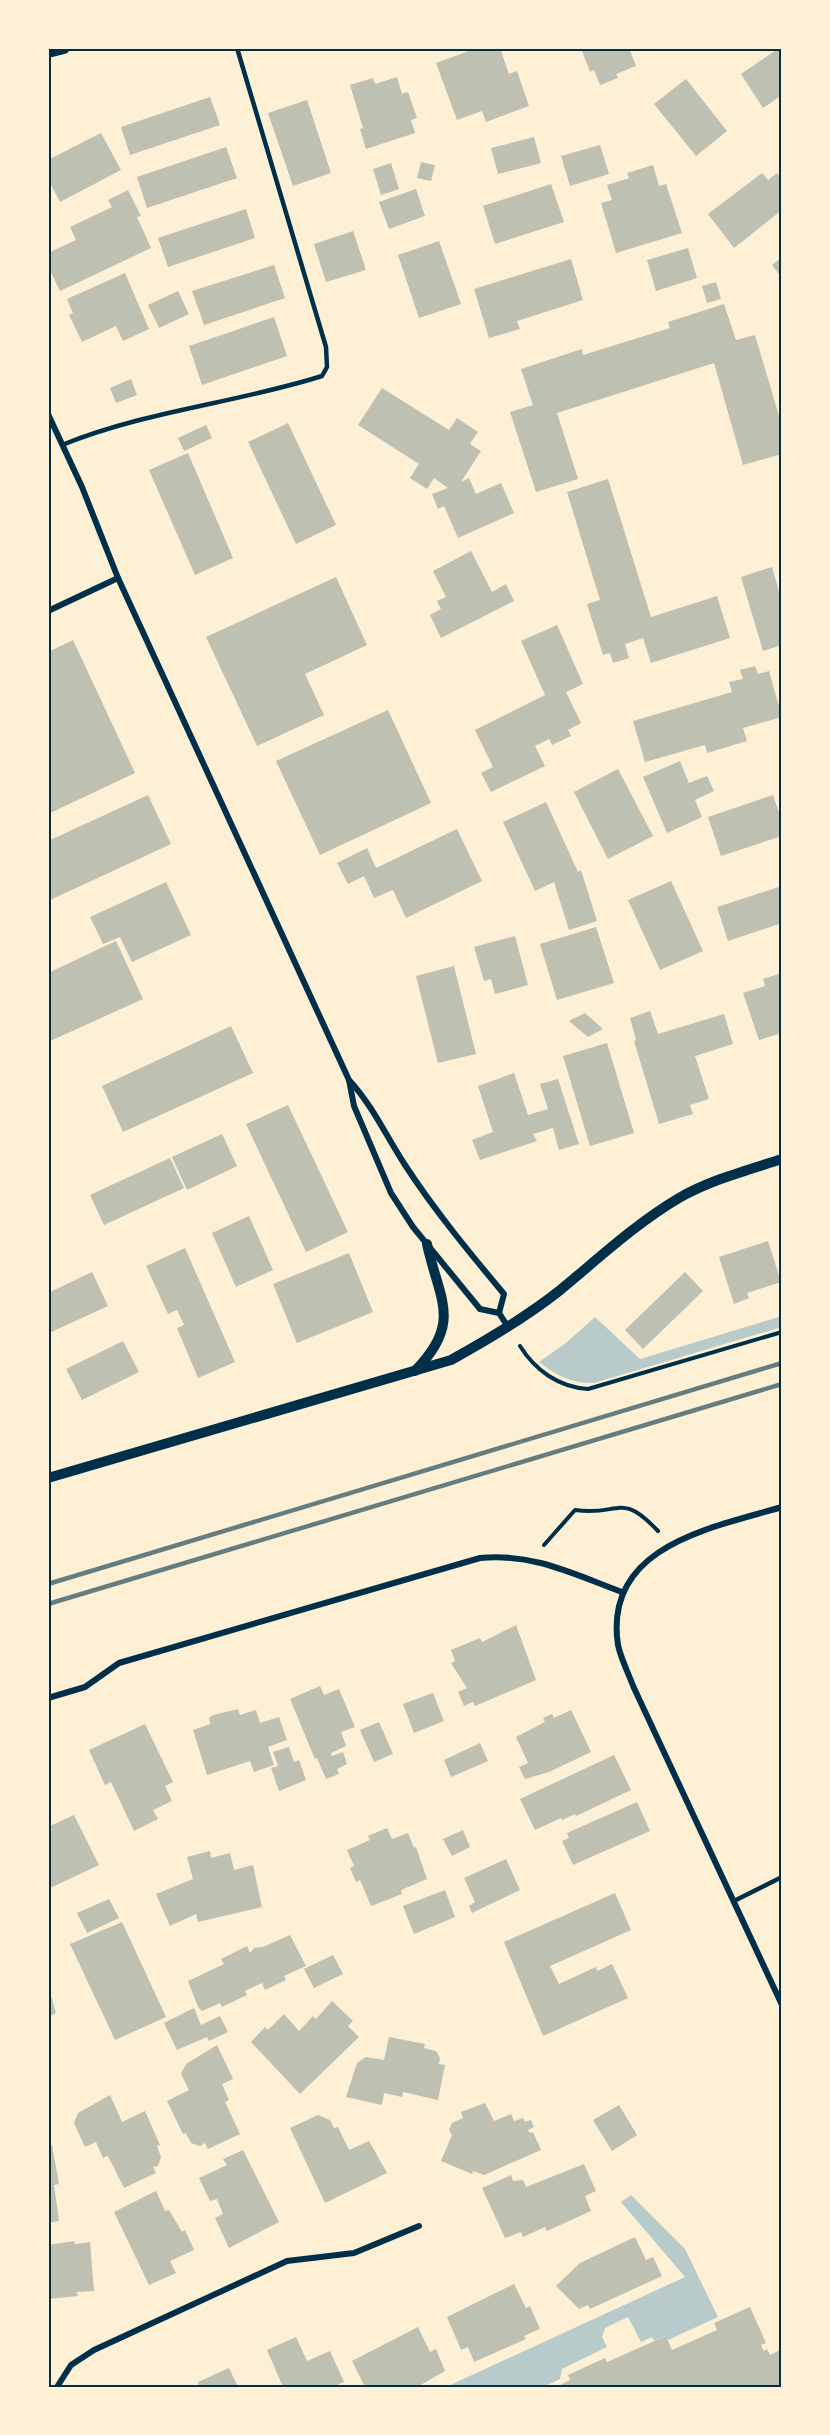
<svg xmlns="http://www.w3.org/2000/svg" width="830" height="2435" font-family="'Fira Sans Condensed',sans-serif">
  <rect width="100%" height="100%" fill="#fdf0d5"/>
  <g fill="#b9caca">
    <path d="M782,1316V1327L594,1383C573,1384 555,1375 539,1362L566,1343L595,1317L640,1359Z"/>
    <polygon points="631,2195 685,2249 718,2317 668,2340 665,2336 654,2341 652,2337 641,2342 628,2317 605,2328 602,2337 607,2347 562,2369 560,2379 543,2387 446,2387 685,2277 621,2202"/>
  </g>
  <g fill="#bec0b2">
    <polygon points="477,48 500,48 509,74 517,71 529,106 486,122 482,111 457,120 436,63"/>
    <polygon points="581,48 629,48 636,66 616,74 618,78 600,85 594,70 590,72"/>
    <polygon points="779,48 782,48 782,95 763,108 741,74"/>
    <polygon points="397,77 402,94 408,92 417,118 411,120 415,133 366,149 360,129 363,128 350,85 373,78 375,84"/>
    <polygon points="686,79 727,131 696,156 654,104"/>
    <polygon points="210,97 220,125 130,155 121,127"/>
    <polygon points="307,100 331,173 293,186 268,113"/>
    <polygon points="101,133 121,170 60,202 48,179 48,160"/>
    <polygon points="534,137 541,163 498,174 491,148"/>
    <polygon points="600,145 609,174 570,186 561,156"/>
    <polygon points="226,147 237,178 147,208 137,177"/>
    <polygon points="421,162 435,165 431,181 417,178"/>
    <polygon points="391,163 399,189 381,195 373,169"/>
    <polygon points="653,165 659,186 666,184 682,233 616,253 601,203 612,200 607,185 629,178 627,173"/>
    <polygon points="762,173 768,180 777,173 782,179 782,191 778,194 782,199 782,210 734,248 708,214"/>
    <polygon points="551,184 564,222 495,244 483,206"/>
    <polygon points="416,189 425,216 389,229 379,202"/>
    <polygon points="128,190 141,216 137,217 151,248 60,291 48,266 48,253 76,240 70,227 112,207 108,200"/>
    <polygon points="246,209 255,238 168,267 158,238"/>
    <polygon points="353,231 366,270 326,282 314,244"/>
    <polygon points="439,241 461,304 419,318 398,255"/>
    <polygon points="688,248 697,278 656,291 647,260"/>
    <polygon points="782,257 782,278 772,265"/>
    <polygon points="571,259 583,300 517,321 520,329 489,338 474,289"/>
    <polygon points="274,265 285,298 204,325 192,291"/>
    <polygon points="125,273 149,329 123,341 116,326 82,342 69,315 73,313 67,299"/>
    <polygon points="716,282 721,299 707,303 702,286"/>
    <polygon points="178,291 189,314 159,328 148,305"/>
    <polygon points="724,304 736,340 755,335 782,426 782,454 743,465 714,363 557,413 578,479 536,492 510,412 533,405 521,369 582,349 583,355 670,328 668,322"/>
    <polygon points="274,317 287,356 202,385 189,346"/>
    <polygon points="131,379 137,395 116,403 110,388"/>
    <polygon points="382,388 449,430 457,418 478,432 470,444 481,451 461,482 469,478 476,494 501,483 514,513 458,538 444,506 438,509 432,494 448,488 434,478 427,489 410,478 419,464 358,425"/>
    <polygon points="288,423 336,525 296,544 248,442"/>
    <polygon points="206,425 212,438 184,451 178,438"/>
    <polygon points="188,453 233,558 195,575 149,470"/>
    <polygon points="608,479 651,617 717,596 730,638 651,663 643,638 625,644 629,658 613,663 610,653 603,655 587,604 600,600 567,492"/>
    <polygon points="471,551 492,592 506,584 514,601 441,638 430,615 441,609 437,601 446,597 433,571"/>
    <polygon points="772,567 782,602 782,645 763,651 741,577"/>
    <polygon points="336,577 367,645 305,674 324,715 257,746 206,637"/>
    <polygon points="557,625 583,684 566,692 581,723 568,730 571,736 552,745 549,739 535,746 545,766 491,792 481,773 493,767 475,730 545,695 521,641"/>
    <polygon points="73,640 135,773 48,814 48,652"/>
    <polygon points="755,666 758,674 769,671 782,717 743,728 747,741 707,753 705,745 645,762 633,721 732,692 729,682 743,679 740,670"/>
    <polygon points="388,710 431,803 320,855 276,761"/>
    <polygon points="680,761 689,783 707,776 714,791 695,800 702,817 667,833 643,777"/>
    <polygon points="618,769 653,836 608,859 574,792"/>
    <polygon points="148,795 171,844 48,901 48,841"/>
    <polygon points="773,795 782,821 782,836 721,856 708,817"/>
    <polygon points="546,802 578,872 581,870 597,921 569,930 554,882 535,891 503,822"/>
    <polygon points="457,829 482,881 406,918 393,890 374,898 364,876 348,884 337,863 367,848 376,868"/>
    <polygon points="671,881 703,951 660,970 628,900"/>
    <polygon points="166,882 191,935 132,962 120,937 103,944 90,917"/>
    <polygon points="782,886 782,923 728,941 717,907"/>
    <polygon points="596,927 614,983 557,1000 540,944"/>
    <polygon points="515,936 528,985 495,994 491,979 484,981 474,947"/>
    <polygon points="116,941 143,999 48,1042 48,973"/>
    <polygon points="454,966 476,1054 438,1063 416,976"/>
    <polygon points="782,973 782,1033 759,1040 743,993 765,986 763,979"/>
    <polygon points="650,1011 658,1034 724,1014 733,1044 695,1056 709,1099 690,1105 693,1114 659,1124 634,1041 636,1040 630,1018"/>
    <polygon points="585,1013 603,1029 588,1037 569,1021"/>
    <polygon points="231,1026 253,1073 123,1132 102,1086"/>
    <polygon points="607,1043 634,1133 590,1146 563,1056"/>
    <polygon points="514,1073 528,1115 548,1109 540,1084 558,1079 579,1144 559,1150 553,1128 533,1134 537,1141 480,1160 472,1140 493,1132 478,1086"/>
    <polygon points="288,1105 348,1232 306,1252 246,1124"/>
    <polygon points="222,1134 237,1166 187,1190 172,1157"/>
    <polygon points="170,1158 184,1188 104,1225 90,1195"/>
    <polygon points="249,1216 273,1270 236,1287 212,1233"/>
    <polygon points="768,1241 781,1282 747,1293 749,1298 734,1304 719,1257"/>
    <polygon points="185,1248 235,1362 198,1378 177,1328 184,1325 177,1310 168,1314 146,1266"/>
    <polygon points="349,1253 373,1312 297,1343 273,1284"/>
    <polygon points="92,1272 108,1306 49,1333 48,1293"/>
    <polygon points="685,1272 703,1291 643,1349 625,1330"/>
    <polygon points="123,1341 139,1372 82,1400 66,1369"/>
    <polygon points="516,1625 536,1680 475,1706 473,1702 464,1706 458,1692 467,1688 451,1663 455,1661 451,1650 480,1638 482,1642"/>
    <polygon points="320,1686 324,1695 339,1689 355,1727 341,1732 346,1746 331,1753 332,1756 343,1752 347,1764 337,1769 339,1774 326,1779 317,1758 315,1759 290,1699"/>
    <polygon points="433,1693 444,1721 414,1733 403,1704"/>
    <polygon points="238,1709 240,1715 256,1710 260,1723 279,1717 287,1740 268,1747 274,1765 254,1772 250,1761 207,1775 193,1730 210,1724 209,1718 213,1715"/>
    <polygon points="571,1710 591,1752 549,1772 525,1779 519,1767 528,1763 516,1737 545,1722 543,1718 552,1714 554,1718"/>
    <polygon points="379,1722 393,1754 374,1762 360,1730"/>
    <polygon points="145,1724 173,1782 165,1786 172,1801 153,1810 158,1819 134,1831 111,1782 105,1785 89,1750"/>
    <polygon points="480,1743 488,1761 451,1777 444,1760"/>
    <polygon points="289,1747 294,1762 299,1760 306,1780 279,1791 271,1768 278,1766 273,1752"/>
    <polygon points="614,1755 631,1790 576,1816 575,1814 562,1820 561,1818 535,1830 520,1799"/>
    <polygon points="637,1802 650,1831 573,1865 562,1841 569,1838 567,1833"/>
    <polygon points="74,1815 99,1865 48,1889 48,1832 52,1830 50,1826"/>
    <polygon points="387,1828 392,1839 408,1833 414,1848 416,1847 427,1879 401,1890 402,1894 371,1906 360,1880 356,1882 350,1868 354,1866 347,1850 370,1840 368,1836"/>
    <polygon points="463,1830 470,1847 452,1856 443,1839"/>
    <polygon points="210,1851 211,1858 230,1853 234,1870 253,1865 262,1907 198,1922 196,1914 170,1926 156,1894 193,1879 187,1857"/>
    <polygon points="506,1859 520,1890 472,1913 469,1906 475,1902 464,1878"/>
    <polygon points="445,1890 455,1917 414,1934 403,1906"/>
    <polygon points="615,1893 631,1930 550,1966 559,1984 596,1967 597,1971 612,1964 628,1998 543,2036 504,1942"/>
    <polygon points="109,1899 119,1918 87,1933 77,1913"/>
    <polygon points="122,1922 166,2017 115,2040 70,1944"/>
    <polygon points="290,1935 306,1966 284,1976 286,1980 265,1990 262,1983 245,1991 247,1995 222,2007 220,2003 202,2011 198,2007 188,1981 224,1964 221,1959 247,1946 250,1953 254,1948 263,1947"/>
    <polygon points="333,1955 343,1974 314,1988 304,1969"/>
    <polygon points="48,1986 56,2013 48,2017"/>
    <polygon points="332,2001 353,2021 348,2026 359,2037 300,2094 251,2042 265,2027 268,2030 284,2014 299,2031 313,2016 316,2019"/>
    <polygon points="194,2008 201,2025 220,2016 228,2032 209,2041 207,2037 177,2050 164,2023"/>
    <polygon points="389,2037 425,2044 424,2048 436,2051 440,2058 439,2064 445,2065 438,2100 403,2092 402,2097 384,2093 382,2105 346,2097 357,2063 366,2057 384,2060"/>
    <polygon points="217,2045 233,2079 222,2084 229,2100 225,2102 240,2134 208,2149 205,2143 200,2146 191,2143 186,2133 183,2134 167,2101 189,2090 181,2074 186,2064"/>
    <polygon points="110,2095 122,2122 145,2111 160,2145 157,2146 161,2157 158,2166 153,2167 156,2173 124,2188 108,2156 103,2158 96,2142 85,2147 74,2123 78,2113"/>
    <polygon points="485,2103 494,2121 511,2114 514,2121 523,2118 525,2122 531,2120 534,2127 528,2130 530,2133 533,2132 541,2150 484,2175 473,2171 472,2174 441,2161 452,2135 449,2130 452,2123 463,2118 461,2112"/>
    <polygon points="619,2105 637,2135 612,2151 593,2120"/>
    <polygon points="318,2115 330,2120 334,2128 338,2127 349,2150 369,2141 387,2173 325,2203 290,2128"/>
    <polygon points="52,2145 59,2184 54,2185 59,2221 48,2223 48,2146"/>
    <polygon points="243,2150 279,2222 229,2248 215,2218 223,2214 217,2199 210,2201 199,2178 227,2165 223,2159"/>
    <polygon points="584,2164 596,2191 585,2196 591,2211 547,2231 545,2227 523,2237 521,2232 505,2238 482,2188 511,2175 513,2181 523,2180 526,2187"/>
    <polygon points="156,2191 165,2211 169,2210 182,2232 185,2230 194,2250 170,2261 176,2273 149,2285 114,2212"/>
    <polygon points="635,2237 646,2260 653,2257 662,2276 590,2309 588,2305 579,2309 556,2286 580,2263"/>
    <polygon points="74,2241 75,2244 90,2242 94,2291 77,2292 78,2296 48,2299 48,2245"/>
    <polygon points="514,2284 526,2308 530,2306 540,2329 524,2336 526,2339 474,2362 468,2347 461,2350 447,2317"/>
    <polygon points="750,2307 766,2343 761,2345 764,2351 767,2349 770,2355 782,2349 782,2387 556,2387 570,2380 568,2375 605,2358 607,2362 666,2336 672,2350 717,2330 714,2323"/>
    <polygon points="418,2327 430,2352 436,2349 445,2371 417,2387 365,2387 352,2361"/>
    <polygon points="296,2337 307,2361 330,2351 344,2382 332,2387 283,2387 267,2350"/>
    <polygon points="229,2368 238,2387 200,2387 198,2382"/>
  </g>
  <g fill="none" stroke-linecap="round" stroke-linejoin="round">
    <g stroke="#003049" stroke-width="4">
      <path d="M520,1346C535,1370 558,1387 588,1389L782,1332"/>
      <path d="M544,1545L575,1510C620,1517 619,1490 658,1531"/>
    </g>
    <g stroke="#003049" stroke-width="4.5">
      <path d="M62,445C145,411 237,403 322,376L327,367L326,347L237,48"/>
      <polyline points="734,1901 782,1877"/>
    </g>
    <g stroke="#003049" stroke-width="6">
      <polyline points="48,414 82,487 118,578 349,1080 354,1106 391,1193 413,1227 480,1309 499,1313 508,1327"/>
      <polyline points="48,611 118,578"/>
      <path d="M349,1080C373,1106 386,1136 405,1165C435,1211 469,1252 504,1294L499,1313"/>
      <path d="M782,1507C711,1528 603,1546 618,1645C621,1659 629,1675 634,1688L782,2005"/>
      <path d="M48,1698L85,1687L119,1663L480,1558C534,1553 573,1574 622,1592"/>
      <polyline points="57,2387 71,2365 94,2350 287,2261 354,2253 419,2226"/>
    </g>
    <g stroke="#003049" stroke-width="10">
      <path d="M415,1371C463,1322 439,1300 427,1244"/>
      <path d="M48,1478L451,1360C489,1339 525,1318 559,1291C598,1259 635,1224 679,1198C710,1180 748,1170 782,1159"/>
    </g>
    <polyline stroke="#003049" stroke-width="12" points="48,52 64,48"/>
    <g stroke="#657d81" stroke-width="4.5">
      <polyline points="48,1584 782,1363"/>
      <polyline points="48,1604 782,1384"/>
    </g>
  </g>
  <rect width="830" height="2435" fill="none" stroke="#fdf0d5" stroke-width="99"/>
  <rect x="50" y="50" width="730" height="2336" fill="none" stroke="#003049" stroke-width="2"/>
</svg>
